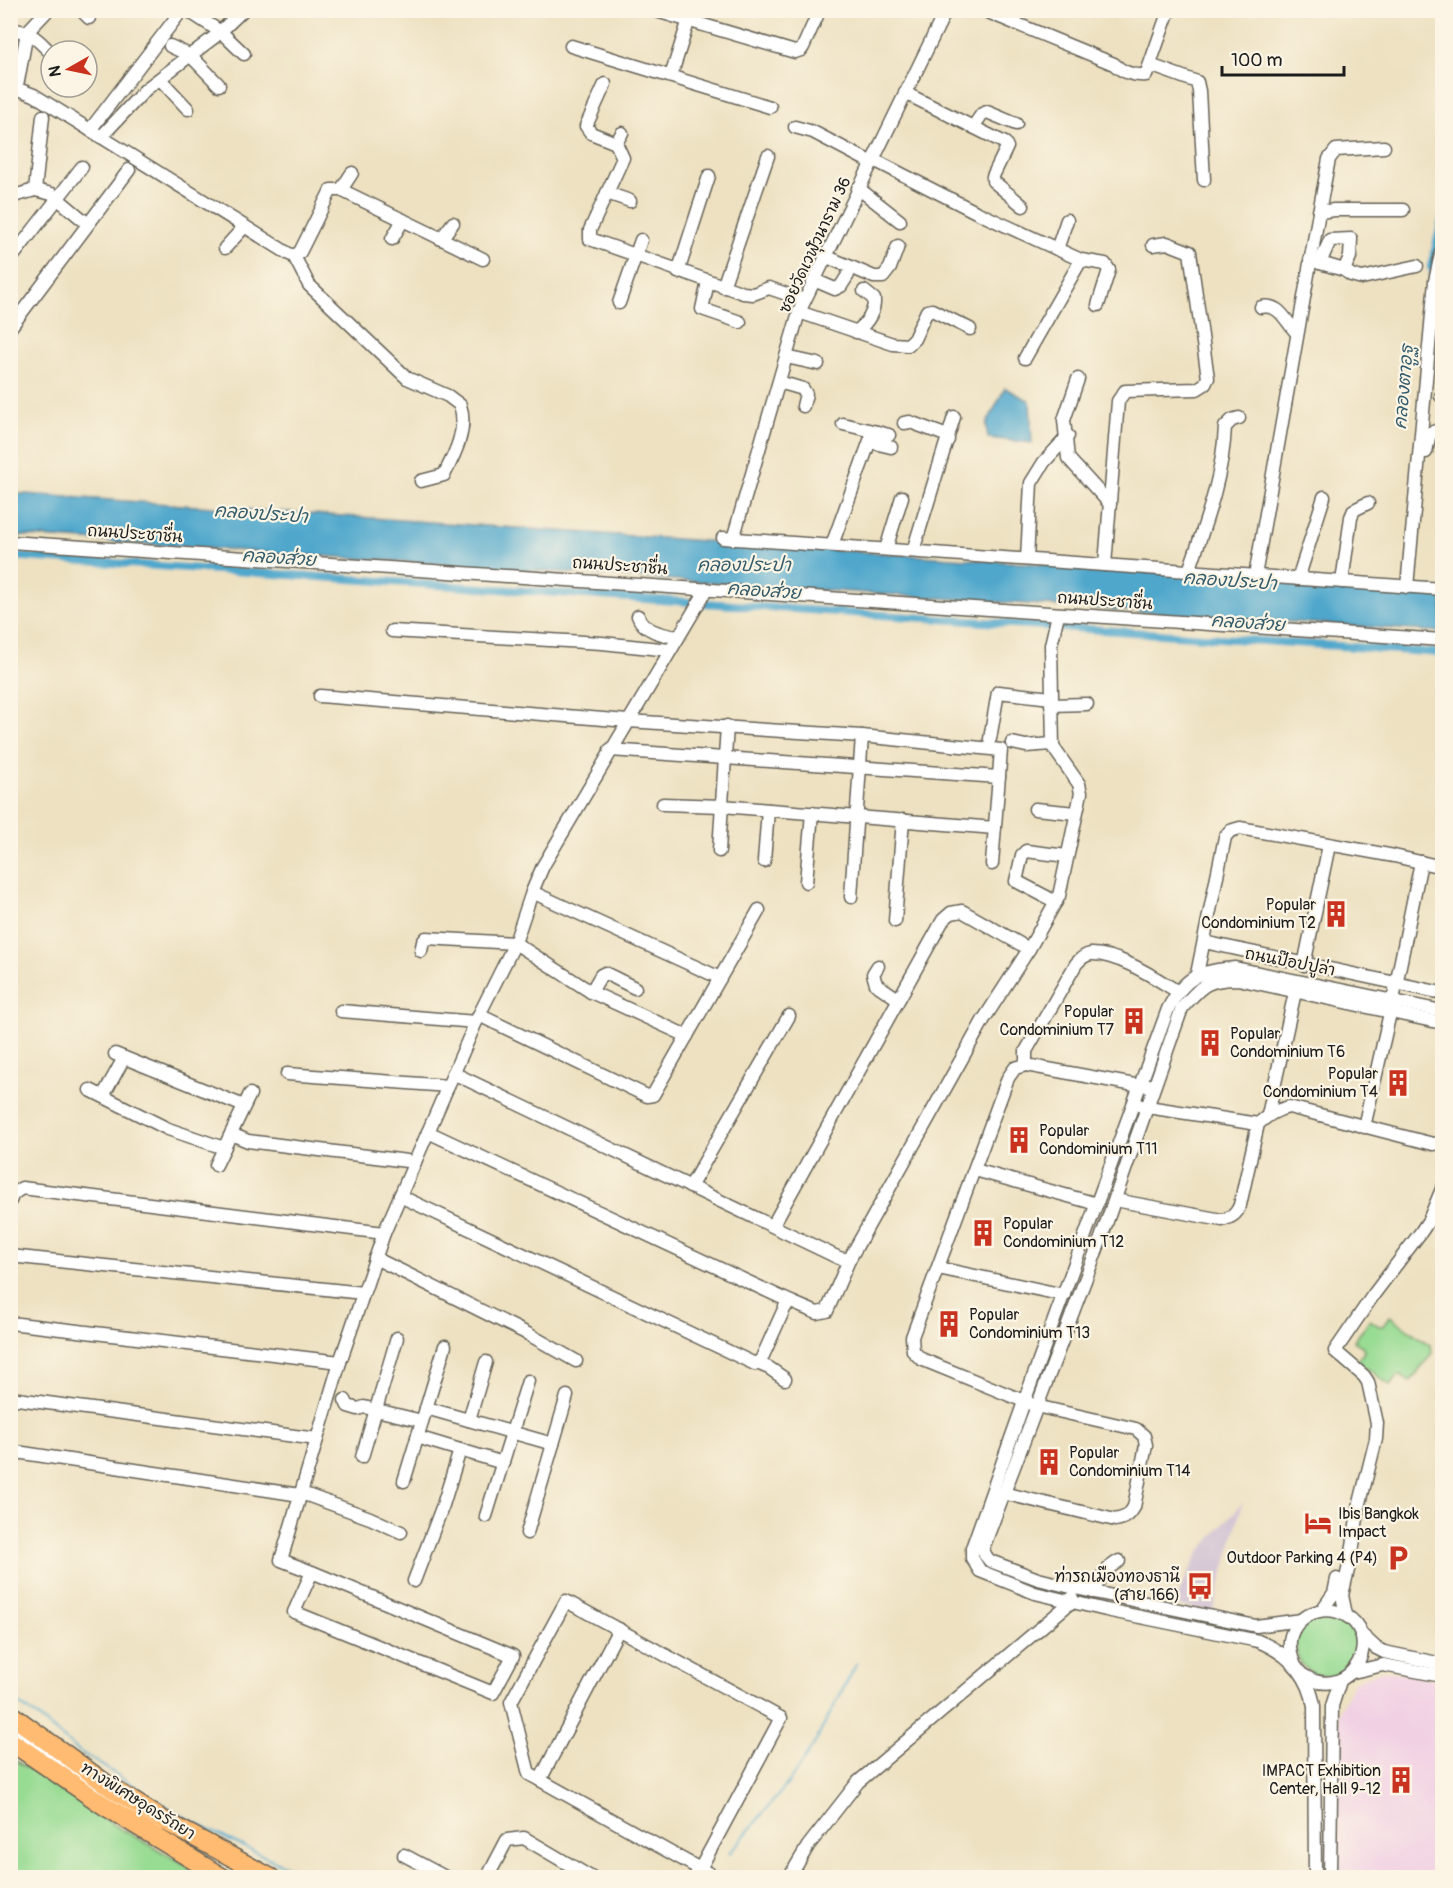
<svg xmlns="http://www.w3.org/2000/svg" width="1453" height="1888" font-family="Pangolin,'Playpen Sans Thai',sans-serif">
  <rect width="100%" height="100%" fill="#fcf5e5"/>
  <filter id="ink" filterUnits="userSpaceOnUse"><feTurbulence type="fractalNoise" baseFrequency=".0167" numOctaves="2"/><feDisplacementMap in="SourceGraphic" scale="12" xChannelSelector="R" yChannelSelector="G"/><feConvolveMatrix kernelMatrix="1 2 1 2 8 2 1 2 1" color-interpolation-filters="sRGB"/></filter>
  <filter id="wash" filterUnits="userSpaceOnUse"><feTurbulence type="fractalNoise" baseFrequency=".008" numOctaves="4" result="noise"/><feDisplacementMap in="SourceGraphic" scale="24" xChannelSelector="R" yChannelSelector="G"/><feGaussianBlur stdDeviation="1.35" result="paint"/><feColorMatrix in="noise" values="0 0 0 0 0 0 0 0 0 0 0 0 0 0 0 0 0 1.4 0 .05"/><feComposite in="paint" operator="in"/></filter>
  <g filter="url(#wash)">
    <rect width="100%" height="100%" fill="#ede1c1"/>
    <polygon fill="#f1d0e4" points="1384,1670 1442,1681 1442,1877 1338,1878 1339,1712 1354,1682"/>
    <polygon fill="#cebed1" points="1243,1502 1213,1612 1175,1605 1183,1583 1200,1551"/>
    <g fill="#98db93" stroke="#5a7c58" stroke-width="1.5">
      <polygon points="1390,1316 1431,1346 1432,1353 1410,1382 1401,1376 1397,1376 1390,1385 1357,1361 1364,1352 1363,1347 1354,1341 1370,1320 1379,1326 1383,1326"/>
      <circle cx="1326" cy="1646" r="30"/>
      <polygon points="10,1757 116,1826 208,1877 11,1877"/>
    </g>
    <g fill="#4fa7cc" stroke="#366274" stroke-width="1.5">
      <polygon points="1005,388 1030,401 1032,443 988,438 986,425"/>
      <polygon points="10,493 1442,592 1442,632 11,535"/>
    </g>
    <g fill="none" stroke-linecap="round" stroke-linejoin="round">
      <g stroke="#4fa7cc" stroke-width="2">
        <polyline points="1430,276 1431,267"/>
        <polyline points="10,1699 33,1713 79,1751 182,1816 227,1839 312,1878"/>
        <polyline points="729,1854 789,1782 813,1746 857,1663"/>
      </g>
      <g stroke="#4fa7cc" stroke-width="8">
        <polyline points="1431,267 1442,221"/>
        <polyline points="10,556 1442,653"/>
      </g>
    </g>
  </g>
  <g filter="url(#ink)">
    <g fill="none" stroke-linecap="round" stroke-linejoin="round">
      <defs>
        <g id="minor">
          <polyline points="81,10 89,18"/>
          <polyline points="653,10 795,52 801,50 803,47 817,16"/>
          <path d="M983,10L1114,64C1122,72 1134,76 1146,75L1169,10"/>
          <polyline points="1101,10 1114,10"/>
          <polyline points="193,14 221,32 244,54"/>
          <path d="M10,29C32,32 36,38 51,53"/>
          <polyline points="170,46 191,56 219,85"/>
          <polyline points="571,46 770,107"/>
          <polyline points="1150,65 1197,82 1199,91 1204,180"/>
          <polyline points="671,76 692,10"/>
          <polyline points="160,79 188,109"/>
          <polyline points="18,81 27,32 48,10"/>
          <polyline points="605,84 586,126 591,133 616,143"/>
          <polyline points="10,86 34,95 289,254 294,256 300,252 331,190 341,190 483,259"/>
          <polyline points="905,93 1005,143 1007,147 993,176 993,181 1023,206"/>
          <polyline points="795,127 813,132 872,163"/>
          <polyline points="973,127 982,114 987,112 1016,124"/>
          <polyline points="90,130 182,10"/>
          <polyline points="622,133 616,143 623,158 590,230 590,239 743,293 753,294 769,288 804,300"/>
          <polyline points="101,137 146,89 217,35 243,10"/>
          <polyline points="874,160 976,212 1081,260 1105,264 1109,270 1098,305"/>
          <polyline points="858,188 900,221"/>
          <polyline points="35,190 43,116"/>
          <polyline points="341,190 352,173"/>
          <polyline points="607,193 630,201"/>
          <polyline points="10,197 35,190 52,194 88,224"/>
          <polyline points="1319,212 1329,159 1336,150 1384,147"/>
          <polyline points="392,239 403,220"/>
          <polyline points="441,239 453,223"/>
          <polyline points="225,248 244,227"/>
          <polyline points="1057,249 1067,220"/>
          <path d="M294,256L309,285L407,378L448,396L460,405C468,428 455,454 444,475L421,481"/>
          <polyline points="825,256 874,277 883,277 890,268 898,246"/>
          <polyline points="10,260 82,167"/>
          <polyline points="1310,260 1344,270 1351,275 1362,278 1417,266"/>
          <polyline points="1320,263 1330,240 1351,239 1350,257 1344,270"/>
          <polyline points="678,272 709,176"/>
          <polyline points="814,280 835,289 841,286 848,275"/>
          <polyline points="708,282 702,309 740,322"/>
          <polyline points="723,287 768,156"/>
          <polyline points="619,303 641,240"/>
          <path d="M1261,307C1280,303 1285,321 1297,333"/>
          <polyline points="799,312 893,344 908,345 914,339 927,311 932,310 970,329"/>
          <polyline points="10,328 129,170"/>
          <path d="M856,332C867,323 875,313 874,299L864,291"/>
          <polyline points="786,357 818,364"/>
          <polyline points="1025,358 1081,260"/>
          <polyline points="1078,379 1064,420 1068,458 1110,504"/>
          <polyline points="779,382 803,389 806,394 803,406"/>
          <polyline points="1441,396 1442,397"/>
          <polyline points="904,423 910,422 945,435 948,440"/>
          <polyline points="843,424 877,432"/>
          <polyline points="870,442 891,447"/>
          <polyline points="1426,452 1430,433 1436,431 1442,432"/>
          <polyline points="723,538 1442,589"/>
          <polyline points="733,539 799,312 946,10"/>
          <polyline points="10,542 1442,640"/>
          <polyline points="832,545 872,435 877,432 889,435"/>
          <polyline points="886,549 902,497"/>
          <polyline points="913,551 954,417"/>
          <polyline points="1027,559 1031,483 1044,462 1068,436"/>
          <polyline points="1105,565 1118,401 1125,391 1197,389 1205,384 1208,378 1190,252 1167,243 1153,245"/>
          <path d="M1189,571C1205,524 1223,477 1225,427L1232,420L1239,418"/>
          <polyline points="1255,576 1319,212 1334,210 1403,210"/>
          <polyline points="1298,579 1324,497"/>
          <polyline points="1342,582 1351,517 1354,510 1368,503"/>
          <polyline points="1407,587 1435,281 1442,250"/>
          <path d="M638,616C643,631 663,635 678,637"/>
          <polyline points="392,631 602,643 670,650"/>
          <polyline points="320,696 628,721 862,736 1001,750 992,864"/>
          <polyline points="1051,705 1087,704"/>
          <polyline points="990,739 998,692 1051,698"/>
          <polyline points="1012,743 1026,746 1052,744"/>
          <polyline points="610,750 999,777"/>
          <polyline points="663,804 722,806 995,828"/>
          <polyline points="1035,809 1076,813"/>
          <polyline points="719,851 727,726"/>
          <polyline points="764,861 768,810"/>
          <polyline points="806,882 812,813"/>
          <polyline points="532,892 720,978"/>
          <polyline points="851,897 862,736"/>
          <polyline points="1056,902 1016,881 1022,855 1026,851 1067,856"/>
          <polyline points="895,921 903,820"/>
          <polyline points="1204,942 1442,993"/>
          <polyline points="421,951 423,942 426,938 515,943 591,992 687,1036"/>
          <polyline points="1304,965 1329,845"/>
          <polyline points="878,966 873,974 876,984 898,999"/>
          <polyline points="1197,974 1225,837 1230,831 1240,828 1394,856 1442,867"/>
          <polyline points="591,992 601,975 605,973 635,988"/>
          <polyline points="341,1011 476,1022"/>
          <polyline points="479,1015 647,1096 653,1095 759,910"/>
          <polyline points="115,1054 244,1106"/>
          <path d="M1026,1065V1051L1076,964C1080,959 1084,955 1091,954C1118,953 1155,978 1177,991"/>
          <polyline points="453,1073 839,1258 849,1260"/>
          <polyline points="287,1074 448,1086"/>
          <polyline points="90,1090 168,1129 224,1148"/>
          <polyline points="103,1096 124,1058"/>
          <polyline points="1141,1106 1258,1124"/>
          <polyline points="1268,1115 1295,992"/>
          <polyline points="1364,1127 1393,1000 1421,862"/>
          <polyline points="428,1132 791,1302"/>
          <polyline points="231,1134 248,1141 415,1162"/>
          <polyline points="216,1165 250,1094"/>
          <polyline points="975,1170 1097,1204"/>
          <polyline points="690,1187 789,1016"/>
          <polyline points="400,1196 755,1364 761,1360 785,1307 791,1302 817,1313 827,1311 849,1260 984,1019 1029,949 1059,896 1081,793 1079,784 1053,747 1051,645 1058,614"/>
          <path d="M1115,1200L1222,1220C1232,1217 1236,1215 1240,1205L1258,1124C1268,1115 1276,1110 1289,1107L1433,1144L1442,1143"/>
          <polyline points="10,1201 13,1194 22,1188 384,1233"/>
          <polyline points="773,1225 943,920 951,913 962,911 1029,949"/>
          <polyline points="10,1256 363,1293"/>
          <polyline points="375,1258 528,1334 576,1361"/>
          <polyline points="938,1268 1064,1295"/>
          <polyline points="10,1323 340,1362"/>
          <polyline points="757,1363 769,1368 785,1379"/>
          <polyline points="10,1398 317,1439"/>
          <polyline points="345,1400 348,1406 358,1409 364,1407 422,1421"/>
          <polyline points="426,1408 553,1444"/>
          <polyline points="469,1420 486,1362"/>
          <polyline points="417,1437 503,1463"/>
          <polyline points="10,1451 300,1495 307,1495 370,1518 401,1532"/>
          <polyline points="362,1457 397,1338"/>
          <polyline points="404,1481 445,1346"/>
          <path d="M1003,1493L1115,1520C1125,1518 1129,1516 1134,1507L1146,1445L1144,1436L1136,1429L1036,1406L921,1359L913,1351L912,1337L1008,1078L1015,1068L1026,1065L1140,1086L1148,1085"/>
          <polyline points="486,1516 528,1381"/>
          <polyline points="527,1533 567,1396"/>
          <polyline points="312,1572 294,1612 493,1693 513,1656 312,1572 281,1560 340,1362 384,1233 479,1015 515,943 532,892 543,866 707,589"/>
          <polyline points="414,1581 443,1505 460,1450"/>
          <path d="M1093,1592C1099,1578 1106,1568 1119,1561"/>
          <polyline points="1322,1610 1334,1593 1337,1579"/>
          <polyline points="1346,1615 1342,1595 1352,1553 1358,1511 1376,1439 1377,1423 1368,1382 1364,1376 1335,1351 1374,1294 1421,1232 1429,1220 1442,1189"/>
          <path d="M1301,1620L1256,1626L1075,1588L1038,1579L990,1561L985,1555L983,1548L1100,1241L1182,1008C1202,985 1207,979 1238,979L1442,1023"/>
          <polyline points="1361,1634 1376,1648 1384,1652 1442,1664"/>
          <path d="M1294,1663C1291,1656 1289,1648 1290,1640C1295,1610 1335,1600 1355,1623C1377,1650 1349,1692 1315,1681C1311,1680 1307,1677 1303,1675"/>
          <polyline points="1353,1672 1383,1665 1442,1676"/>
          <polyline points="10,1729 124,1808 157,1826"/>
          <polyline points="540,1780 619,1629"/>
          <polyline points="404,1855 447,1878"/>
          <polyline points="487,1878 507,1840 524,1838 592,1878"/>
          <polyline points="694,1878 700,1869 781,1718 566,1601 511,1702 529,1774 700,1869 718,1878"/>
          <polyline points="789,1878 808,1846 858,1782 1070,1603 1072,1598"/>
          <path d="M1315,1878L1314,1706C1309,1674 1287,1653 1258,1641L1106,1610L1035,1593L980,1571L972,1558V1548L1024,1402L1168,1009C1185,976 1199,971 1235,968L1442,1011"/>
          <polyline points="1330,1878 1332,1706 1340,1681"/>
        </g>
        <g id="highway">
          <polyline points="10,1714 113,1789 163,1820 271,1878"/>
          <polyline points="10,1741 105,1806 223,1878"/>
        </g>
      </defs>
      <use href="#minor" stroke="#656156" stroke-width="15"/>
      <use href="#highway" stroke="#656156" stroke-width="21"/>
      <use href="#minor" stroke="#fff" stroke-width="12"/>
      <use href="#highway" stroke="#ffbb71" stroke-width="18"/>
    </g>
  </g>
  <defs>
    <symbol id="building-bare" viewBox="-9 -9 18 18"><path d="M-4-6H4V6H1V3H-1V6H-4ZM-2.5-4.3h1.7v1.8h-1.7ZM.8-4.3h1.7v1.8H.8ZM-2.5-1h1.7V.8h-1.7ZM.8-1h1.7V.8H.8Z" fill="#c8321e" stroke="#fcf5e5" stroke-width="2.5" paint-order="stroke"/></symbol>
    <symbol id="hotel-bare" viewBox="-9 -9 18 18"><path d="M-6-4.5h1.5V1H6V5H4.5V3h-9V5H-6ZM-4 0a1.8 1.8 0 1 1 3.6 0ZM.5 0V-2.5h3Q6-2.5 6 0Z" fill="#c8321e" stroke="#fcf5e5" stroke-width="2.5" paint-order="stroke"/></symbol>
    <symbol id="parking-bare" viewBox="-9 -9 18 18"><path d="M-3.5-5.5H1a3.5 3.5 0 0 1 0 7H-1V5.5H-3.5ZM-1-3.4V-.6H.8a1.4 1.4 0 0 0 0-2.8Z" fill="#c8321e" stroke="#fcf5e5" stroke-width="2.5" paint-order="stroke"/></symbol>
    <symbol id="bus-bare" viewBox="-9 -9 18 18"><path d="M-5-6H5V4H4V6H2V4H-2V6H-4V4H-5ZM-3.5-4V0h7V-4ZM-3.5 1.2v1.5H-2V1.2ZM2 1.2v1.5H3.5V1.2Z" fill="#c8321e" stroke="#fcf5e5" stroke-width="2.5" paint-order="stroke"/></symbol>
  </defs>
  <g fill-rule="evenodd">
    <use href="#building-bare" x="1317" y="895" width="38" height="38"/>
    <use href="#building-bare" x="1115" y="1002" width="38" height="38"/>
    <use href="#building-bare" x="1191" y="1024" width="38" height="38"/>
    <use href="#building-bare" x="1379" y="1064" width="38" height="38"/>
    <use href="#building-bare" x="1000" y="1121" width="38" height="38"/>
    <use href="#building-bare" x="964" y="1214" width="38" height="38"/>
    <use href="#building-bare" x="930" y="1305" width="38" height="38"/>
    <use href="#building-bare" x="1030" y="1443" width="38" height="38"/>
    <use href="#hotel-bare" x="1299" y="1504" width="38" height="38"/>
    <use href="#parking-bare" x="1379" y="1539" width="38" height="38"/>
    <use href="#bus-bare" x="1181" y="1567" width="38" height="38"/>
    <use href="#building-bare" x="1382" y="1761" width="38" height="38"/>
  </g>
  <g text-anchor="middle" dominant-baseline="central" stroke-width="4.5" stroke-linejoin="round" paint-order="stroke">
    <g font-size="16" fill="#1c1c1c" stroke="#fcf5e5">
      <text transform="translate(815 245) rotate(-65)">ซอยวัดเวฬุวนาราม 36</text>
      <text transform="translate(135 534) rotate(4)">ถนนประชาชื่น</text>
      <text transform="translate(620 566) rotate(4)">ถนนประชาชื่น</text>
      <text transform="translate(1105 601) rotate(4)">ถนนประชาชื่น</text>
      <text transform="translate(1290 962) rotate(11)">ถนนป๊อปปูล่า</text>
      <text transform="translate(138 1801) rotate(32)">ทางพิเศษอุดรรัถยา</text>
    </g>
    <g font-size="16" fill="#1c1c1c" stroke="#fcf5e5" text-anchor="end">
      <text x="1316" y="905">Popular<tspan x="1316" dy="18">Condominium T2</tspan></text>
      <text x="1114" y="1012">Popular<tspan x="1114" dy="18">Condominium T7</tspan></text>
      <text x="1230" y="1034" text-anchor="start">Popular<tspan x="1230" dy="18">Condominium T6</tspan></text>
      <text x="1378" y="1074">Popular<tspan x="1378" dy="18">Condominium T4</tspan></text>
      <text x="1039" y="1131" text-anchor="start">Popular<tspan x="1039" dy="18">Condominium T11</tspan></text>
      <text x="1003" y="1224" text-anchor="start">Popular<tspan x="1003" dy="18">Condominium T12</tspan></text>
      <text x="969" y="1315" text-anchor="start">Popular<tspan x="969" dy="18">Condominium T13</tspan></text>
      <text x="1069" y="1453" text-anchor="start">Popular<tspan x="1069" dy="18">Condominium T14</tspan></text>
      <text x="1338" y="1514" text-anchor="start">Ibis Bangkok<tspan x="1338" dy="18">Impact</tspan></text>
      <text x="1378" y="1558">Outdoor Parking 4 (P4)</text>
      <text x="1180" y="1577">ท่ารถเมืองทองธานี<tspan x="1180" dy="18">(สาย 166)</tspan></text>
      <text x="1381" y="1771">IMPACT Exhibition<tspan x="1381" dy="18">Center, Hall 9-12</tspan></text>
    </g>
    <g font-size="18" font-style="italic" fill="#335b6b" stroke="#fcf5e5">
      <text transform="translate(1404 387) rotate(-85)">คลองตาอูฐ</text>
      <text transform="translate(261 514) rotate(4)">คลองประปา</text>
      <text transform="translate(279 558) rotate(4)">คลองส่วย</text>
      <text x="744" y="565">คลองประปา</text>
      <text transform="translate(1230 581) rotate(4)">คลองประปา</text>
      <text transform="translate(764 591) rotate(4)">คลองส่วย</text>
      <text transform="translate(1248 623) rotate(4)">คลองส่วย</text>
    </g>
  </g>
  <rect width="1453" height="1888" fill="none" stroke="#fcf5e5" stroke-width="36"/>
  <g transform="translate(69 69) rotate(261)"><circle r="28" fill="#fcf5e5" stroke="#a29e95" stroke-width="1.5"/>
  <path d="M0-4.5L10 22L0 15L-10 22Z" fill="#c8321e"/>
  <text y="-9" font-size="16" font-weight="bold" text-anchor="middle" fill="#1c1c1c">N</text>
  </g>
  <path d="M1222 66v9h122v-9" fill="none" stroke="#1c1c1c" stroke-width="3"/>
  <text x="1231" y="66" font-size="18" fill="#1c1c1c" stroke="#fcf5e5" stroke-width="4.5" paint-order="stroke">100 m</text>
</svg>
